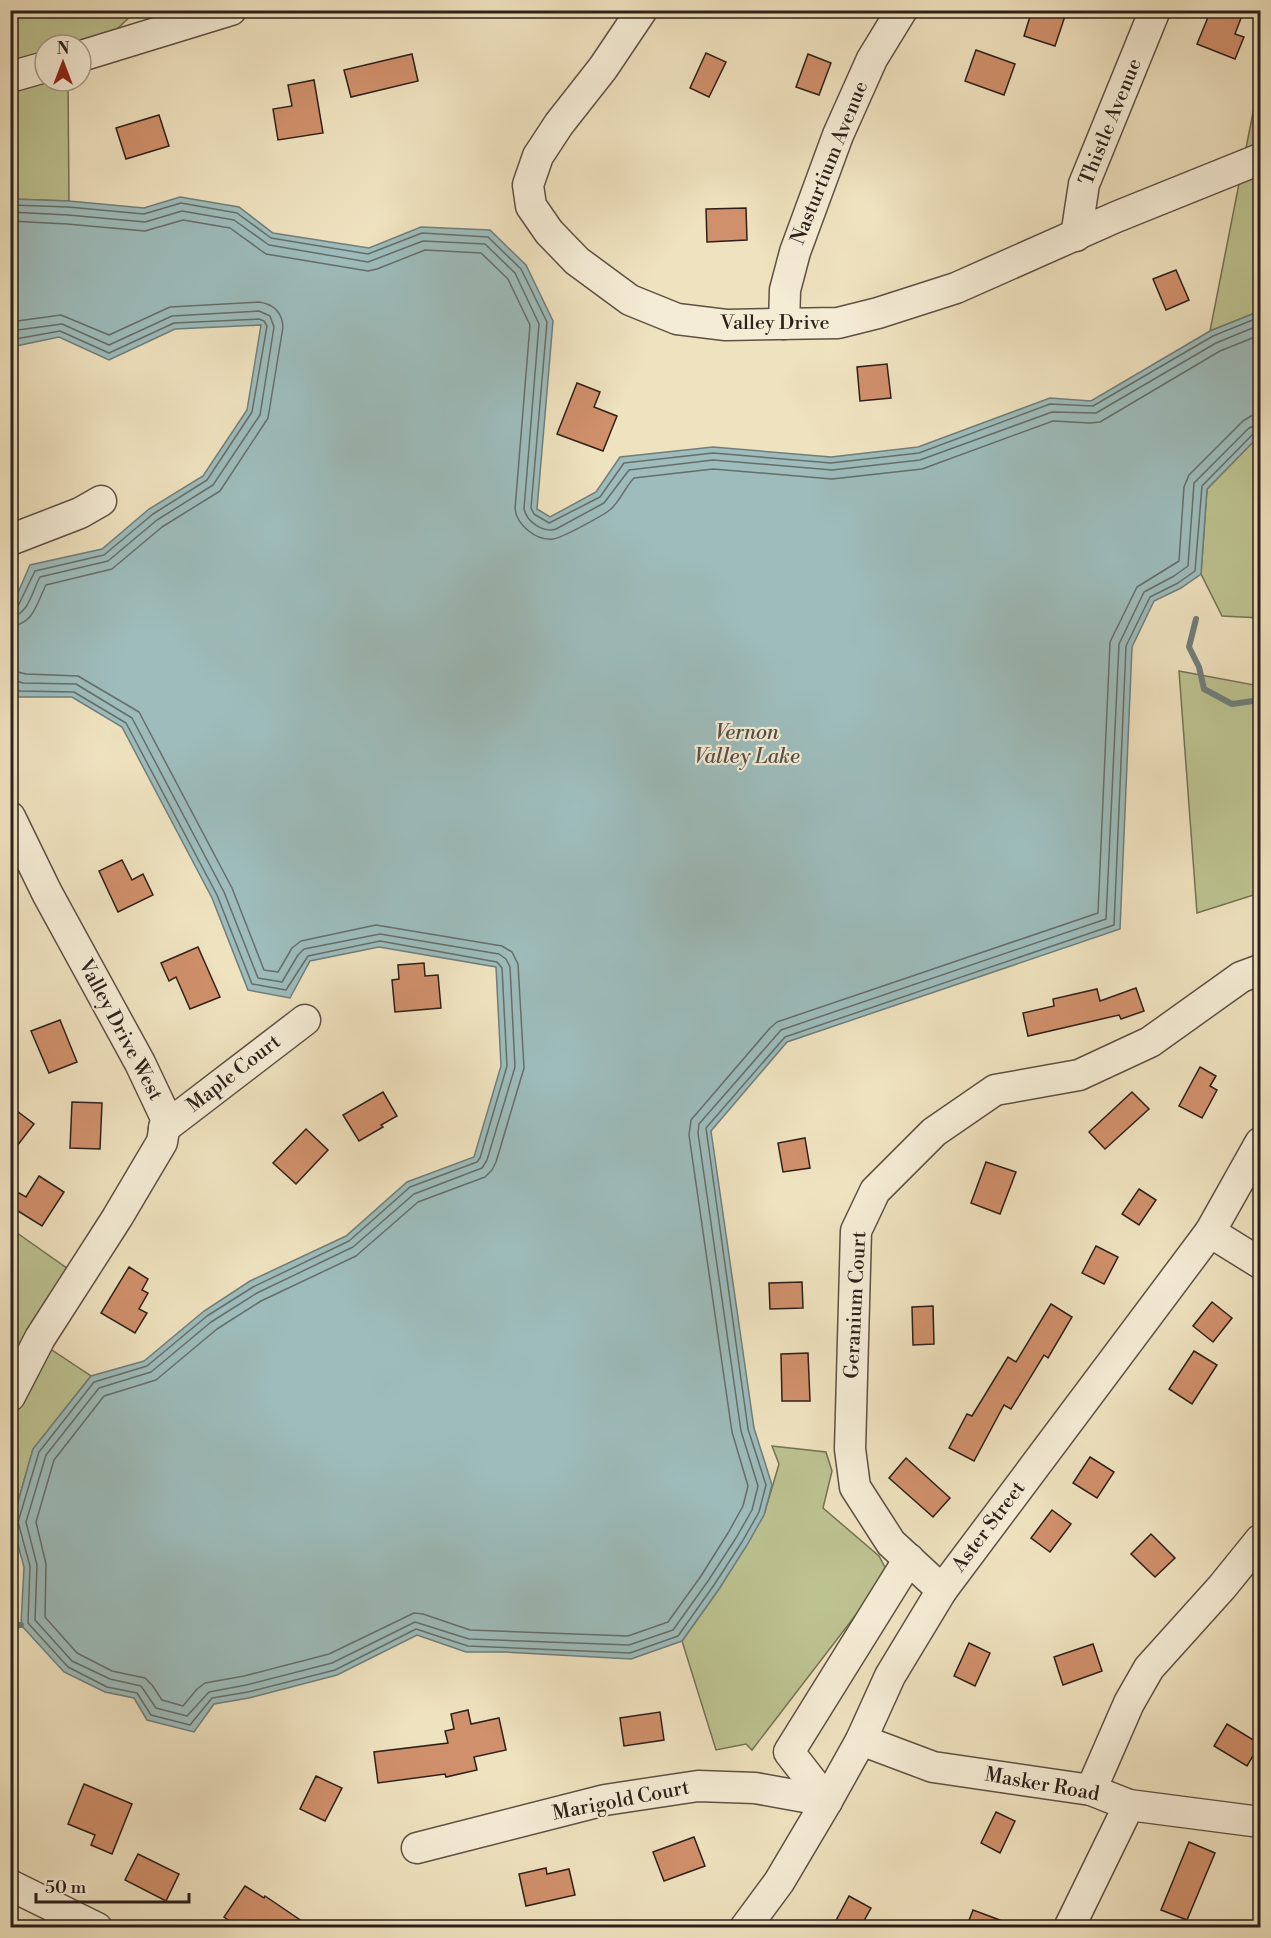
<svg xmlns="http://www.w3.org/2000/svg" width="1271" height="1938" font-family="'Libre Bodoni',serif">
  <rect width="100%" height="100%" fill="#efe2bf"/>
  <filter id="stains"><feTurbulence type="fractalNoise" baseFrequency=".00333" numOctaves="4"/><feColorMatrix values="0 0 0 0 .2 0 0 0 0 .09 0 0 0 0 .02 0 0 0 .5 -.17"/></filter>
  <radialGradient id="worn" r=".72"><stop offset=".6" stop-color="#630" stop-opacity="0"/><stop offset="1" stop-color="#630" stop-opacity=".3"/></radialGradient>
  <g fill="#bcc290" stroke="#747155" stroke-width="1.5">
    <polygon points="11,11 136,11 81,63 81,45 45,45 45,81 68,81 69,201 11,199"/>
    <polygon points="1260,77 1260,311 1210,331"/>
    <polygon points="1260,435 1260,618 1222,616 1201,574 1207,489"/>
    <polygon points="1179,671 1260,686 1260,893 1197,913"/>
    <polygon points="10,1228 81,1278 43,1344 91,1376 33,1449 12,1523 10,1522"/>
    <polygon points="772,1446 826,1452 832,1471 823,1508 879,1556 888,1573 752,1750 746,1744 716,1750 682,1641 719,1589 764,1515 779,1464"/>
  </g>
  <polygon fill="#9dbcbb" stroke="#707e7b" stroke-width="1.5" points="180,197 239,207 273,233 369,248 421,227 490,230 526,265 553,321 537,509 550,517 596,492 620,457 713,447 831,457 918,447 1050,398 1091,401 1210,331 1260,311 1260,435 1207,489 1201,574 1181,588 1154,601 1132,647 1120,929 787,1042 711,1131 754,1428 772,1485 764,1515 747,1545 719,1589 682,1641 631,1659 505,1652 466,1652 417,1635 337,1675 249,1698 214,1704 194,1732 147,1720 134,1698 105,1692 64,1672 21,1625 24,1567 12,1523 33,1449 91,1376 144,1361 204,1311 250,1281 346,1236 407,1182 474,1157 501,1066 496,967 379,947 310,961 290,998 248,990 212,898 122,727 72,697 14,697 10,667 13,604 30,565 102,549 149,509 203,476 247,410 261,325 175,329 109,360 59,337 11,347 11,199 69,201 144,208"/>
  <g fill="none" stroke-linecap="round" stroke-linejoin="round">
    <g stroke="#656e6a" stroke-width="1.5">
      <polyline points="10,205 68,207 144,214 181,203 237,213 271,238 368,254 422,233 488,237 521,269 547,322 531,508 534,514 549,523 600,497 624,463 713,453 831,463 919,453 1050,404 1093,406 1213,336 1260,317"/>
      <path d="M10,212L68,215L145,222L182,211L234,220L269,245L368,262L423,241L485,244L515,273L539,324L524,509C527,522 543,533 556,529L604,503L629,470L713,460L832,470L920,460L1052,412L1096,413L1216,343L1260,325"/>
      <path d="M10,221L67,224L145,231L183,220L230,228L266,254L368,271L377,269L425,250L481,253L508,279L530,325L515,509C517,525 536,541 553,539C562,538 604,515 611,509C621,500 625,487 634,478L713,469L832,479L922,469L1053,421L1090,423L1100,422L1220,351L1260,335"/>
      <path d="M10,322L61,315L109,335L170,307L259,302C273,304 282,312 283,327L268,418L220,491L162,527L112,569L46,585C37,602 34,625 10,626"/>
      <path d="M10,331L62,324L109,345L172,316L259,311L270,316L274,327L260,415L213,485L157,520L108,561L40,577C32,591 29,615 10,617"/>
      <polyline points="10,340 60,331 109,353 174,323 259,319 264,321 267,326 252,412 207,480 153,514 104,555 35,571 18,606 10,609"/>
      <polyline points="10,670 26,674 78,676 139,712 232,888 264,970 278,972 292,948 301,941 376,925 502,946 512,952 518,964 524,1068 496,1162 492,1170 485,1177 418,1202 356,1256 261,1301 217,1329 156,1380 104,1396 54,1460 36,1522 46,1564 45,1617 77,1653 112,1671 145,1678 152,1685 162,1700 183,1706 197,1689 205,1683 244,1676 329,1654 414,1613 423,1614 470,1630 628,1636 668,1622 701,1576 728,1533 743,1506 748,1486 732,1432 689,1135 691,1120 770,1028 777,1022 1098,913 1110,642 1137,587 1179,561 1184,487 1189,475 1243,421 1251,416 1260,415"/>
      <polyline points="10,679 23,683 76,684 132,718 224,892 258,978 282,982 298,955 304,949 380,934 499,954 506,959 510,967 515,1067 487,1160 482,1168 414,1194 353,1247 257,1293 211,1322 151,1372 99,1388 46,1455 26,1522 37,1565 35,1620 72,1661 110,1679 141,1686 156,1708 187,1716 209,1692 246,1685 332,1663 415,1622 469,1639 629,1645 673,1630 708,1581 736,1538 752,1510 758,1486 741,1431 698,1133 699,1124 781,1030 1106,919 1119,644 1144,592 1174,576 1188,566 1194,483 1249,428 1260,424"/>
      <polyline points="10,687 20,691 74,692 126,723 217,895 252,984 286,990 308,956 380,941 497,962 502,968 507,1066 480,1158 477,1162 410,1187 349,1241 253,1287 207,1316 147,1366 94,1382 39,1452 18,1522 30,1566 28,1623 68,1667 107,1687 137,1693 151,1715 190,1725 212,1698 248,1692 335,1670 416,1629 468,1646 630,1653 678,1636 714,1585 742,1542 759,1512 766,1485 748,1429 706,1128 785,1037 1114,925 1126,646 1150,597 1178,583 1195,571 1202,486 1254,433 1260,432"/>
    </g>
    <g stroke="#707e7b" stroke-width="6">
      <polyline points="1196,619 1189,647 1199,667 1204,689 1232,704 1260,700"/>
      <polyline points="10,1626 21,1625"/>
    </g>
  </g>
  <g fill="#d0906b" stroke="#2d201a" stroke-width="1.5">
    <polygon points="1032,10 1067,10 1055,46 1024,36"/>
    <polygon points="1211,10 1244,10 1235,34 1244,37 1235,59 1197,44"/>
    <polygon points="976,50 1015,64 1004,95 965,81"/>
    <polygon points="706,53 726,62 709,97 690,88"/>
    <polygon points="412,54 418,81 351,97 344,70"/>
    <polygon points="808,54 831,63 819,95 796,87"/>
    <polygon points="314,80 323,133 278,140 273,109 292,106 288,85"/>
    <polygon points="159,115 169,146 126,159 116,128"/>
    <polygon points="746,208 747,240 707,242 706,209"/>
    <polygon points="1176,270 1189,300 1166,310 1153,279"/>
    <polygon points="887,364 891,398 860,401 857,367"/>
    <polygon points="577,383 600,392 594,407 617,416 603,451 557,434"/>
    <polygon points="122,860 132,880 143,874 153,895 118,912 99,871"/>
    <polygon points="198,947 220,997 190,1009 176,977 169,981 161,963"/>
    <polygon points="424,963 425,976 438,975 441,1008 395,1012 392,980 399,979 398,965"/>
    <polygon points="1136,988 1144,1011 1121,1019 1119,1015 1028,1036 1023,1013 1054,1006 1053,999 1097,989 1100,1001"/>
    <polygon points="60,1020 77,1062 49,1073 31,1031"/>
    <polygon points="1200,1067 1216,1076 1210,1086 1217,1090 1202,1118 1179,1106"/>
    <polygon points="383,1092 397,1116 381,1125 383,1127 359,1141 343,1115"/>
    <polygon points="1132,1092 1149,1109 1105,1149 1089,1132"/>
    <polygon points="72,1102 102,1103 100,1149 70,1148"/>
    <polygon points="17,1111 34,1124 10,1155 10,1120"/>
    <polygon points="306,1129 328,1150 296,1184 273,1163"/>
    <polygon points="805,1138 810,1168 783,1172 778,1143"/>
    <polygon points="986,1162 1016,1172 1000,1214 971,1203"/>
    <polygon points="39,1176 64,1192 42,1226 10,1206 10,1188 26,1197"/>
    <polygon points="1139,1189 1156,1200 1139,1225 1122,1214"/>
    <polygon points="1096,1246 1118,1257 1104,1284 1082,1273"/>
    <polygon points="129,1267 148,1279 142,1290 148,1293 139,1309 147,1313 135,1333 101,1313"/>
    <polygon points="802,1282 803,1308 770,1309 769,1283"/>
    <polygon points="1212,1302 1232,1318 1213,1342 1193,1326"/>
    <polygon points="1051,1304 1072,1317 1048,1358 1044,1355 1011,1409 1004,1405 974,1461 949,1448 967,1414 972,1416 1008,1357 1016,1362"/>
    <polygon points="933,1306 934,1344 913,1345 912,1307"/>
    <polygon points="1194,1351 1217,1365 1192,1404 1169,1389"/>
    <polygon points="808,1353 810,1401 782,1401 781,1354"/>
    <polygon points="1090,1457 1114,1472 1097,1498 1073,1483"/>
    <polygon points="906,1458 950,1498 933,1517 889,1478"/>
    <polygon points="1052,1510 1071,1524 1050,1552 1031,1538"/>
    <polygon points="1151,1534 1175,1558 1155,1577 1131,1554"/>
    <polygon points="969,1643 990,1653 975,1686 954,1676"/>
    <polygon points="1093,1644 1102,1671 1063,1685 1054,1657"/>
    <polygon points="468,1710 471,1724 499,1718 506,1750 474,1757 477,1770 446,1777 445,1774 378,1783 374,1752 448,1743 445,1731 454,1729 451,1714"/>
    <polygon points="660,1712 664,1740 624,1746 620,1718"/>
    <polygon points="1227,1724 1260,1744 1247,1766 1214,1746"/>
    <polygon points="316,1776 342,1788 325,1821 300,1809"/>
    <polygon points="84,1784 132,1804 112,1854 91,1845 95,1835 68,1824"/>
    <polygon points="996,1812 1015,1821 1000,1853 981,1843"/>
    <polygon points="694,1837 705,1866 664,1881 653,1852"/>
    <polygon points="1189,1842 1215,1853 1187,1920 1161,1910"/>
    <polygon points="138,1854 179,1874 166,1901 125,1880"/>
    <polygon points="546,1868 547,1874 569,1869 575,1895 526,1906 519,1874"/>
    <polygon points="245,1886 264,1898 265,1896 312,1928 240,1928 224,1917"/>
    <polygon points="849,1896 871,1908 860,1928 832,1928"/>
    <polygon points="973,1910 1016,1926 1016,1928 966,1928"/>
  </g>
  <g fill="none" stroke-linecap="round" stroke-linejoin="round">
    <defs>
      <g id="minor">
        <polyline points="642,10 603,68 559,124 538,156 528,185 531,206 549,232 577,261 630,300 677,319 726,325 838,323 878,313 956,288 1116,217 1260,159"/>
        <polyline points="81,56 231,10"/>
        <polyline points="10,77 45,67"/>
        <polyline points="1076,236 1084,184 1155,10"/>
        <polyline points="784,324 785,290 795,252 838,135 872,59 902,10"/>
        <polyline points="10,540 80,513 101,501"/>
        <polyline points="10,817 47,893 140,1063 166,1118 162,1142 117,1218 40,1338 10,1396"/>
        <polyline points="164,1128 305,1020"/>
        <polyline points="1210,1232 1260,1263"/>
        <polyline points="942,1590 891,1543 855,1487 850,1449 856,1231 875,1191 934,1132 995,1090 1079,1075 1150,1042 1241,977 1260,970"/>
        <polyline points="861,1740 933,1767 1091,1790 1129,1805 1260,1822"/>
        <polyline points="1091,1790 1129,1703 1149,1668 1222,1587 1260,1540"/>
        <polyline points="827,1801 789,1752 909,1559"/>
        <polyline points="417,1848 605,1800 698,1786 755,1788 827,1801"/>
        <polyline points="10,1885 97,1928"/>
        <polyline points="745,1928 779,1882 827,1801 861,1740 890,1676 942,1590 1210,1232 1260,1143"/>
        <polyline points="1069,1928 1129,1805"/>
      </g>
    </defs>
    <use href="#minor" stroke="#5e5043" stroke-width="33"/>
    <use href="#minor" stroke="#f5ecd5" stroke-width="30"/>
  </g>
  <g text-anchor="middle" dominant-baseline="central" stroke-width="4.5" stroke-linejoin="round" paint-order="stroke">
    <g font-size="20" fill="#2d201a" stroke="#f5ecd5">
      <text transform="translate(1111 122) rotate(-68)">Thistle Avenue</text>
      <text transform="translate(830 163) rotate(-68)">Nasturtium Avenue</text>
      <text x="775" y="323">Valley Drive</text>
      <text transform="translate(120 1030) rotate(62)">Valley Drive West</text>
      <text transform="translate(234 1074) rotate(-38)">Maple Court</text>
      <text transform="translate(856 1305) rotate(-87)">Geranium Court</text>
      <text transform="translate(989 1527) rotate(-53)">Aster Street</text>
      <text transform="translate(1042 1785) rotate(10)">Masker Road</text>
      <text transform="translate(621 1801) rotate(-11)">Marigold Court</text>
    </g>
    <g font-size="21" font-style="italic" fill="#4f4f4a" stroke="#f5ecd5">
      <text x="747" y="733">Vernon<tspan x="747" dy="24">Valley Lake</tspan></text>
    </g>
  </g>
  <rect width="1271" height="1938" fill="none" stroke="#efe2bf" stroke-width="36"/>
  <rect x="12" y="12" width="1247" height="1914" fill="none" stroke="#2d201a" stroke-width="3"/>
  <rect x="18" y="18" width="1235" height="1902" fill="none" stroke="#2d201a" stroke-width="1.5"/>
  <g transform="translate(63 63)"><circle r="28" fill="#f5ecd5" stroke="#a59a8a" stroke-width="1.5"/>
  <path d="M0-4.5L10 22L0 15L-10 22Z" fill="#8f2418"/>
  <text y="-9" font-size="16" font-weight="bold" text-anchor="middle" fill="#2d201a">N</text>
  </g>
  <path d="M36 1893v9h153v-9" fill="none" stroke="#2d201a" stroke-width="3"/>
  <text x="45" y="1893" font-size="18" fill="#2d201a" stroke="#f5ecd5" stroke-width="4.5" paint-order="stroke">50 m</text>
  <rect width="100%" height="100%" filter="url(#stains)"/>
  <rect width="100%" height="100%" fill="url(#worn)"/>
</svg>
